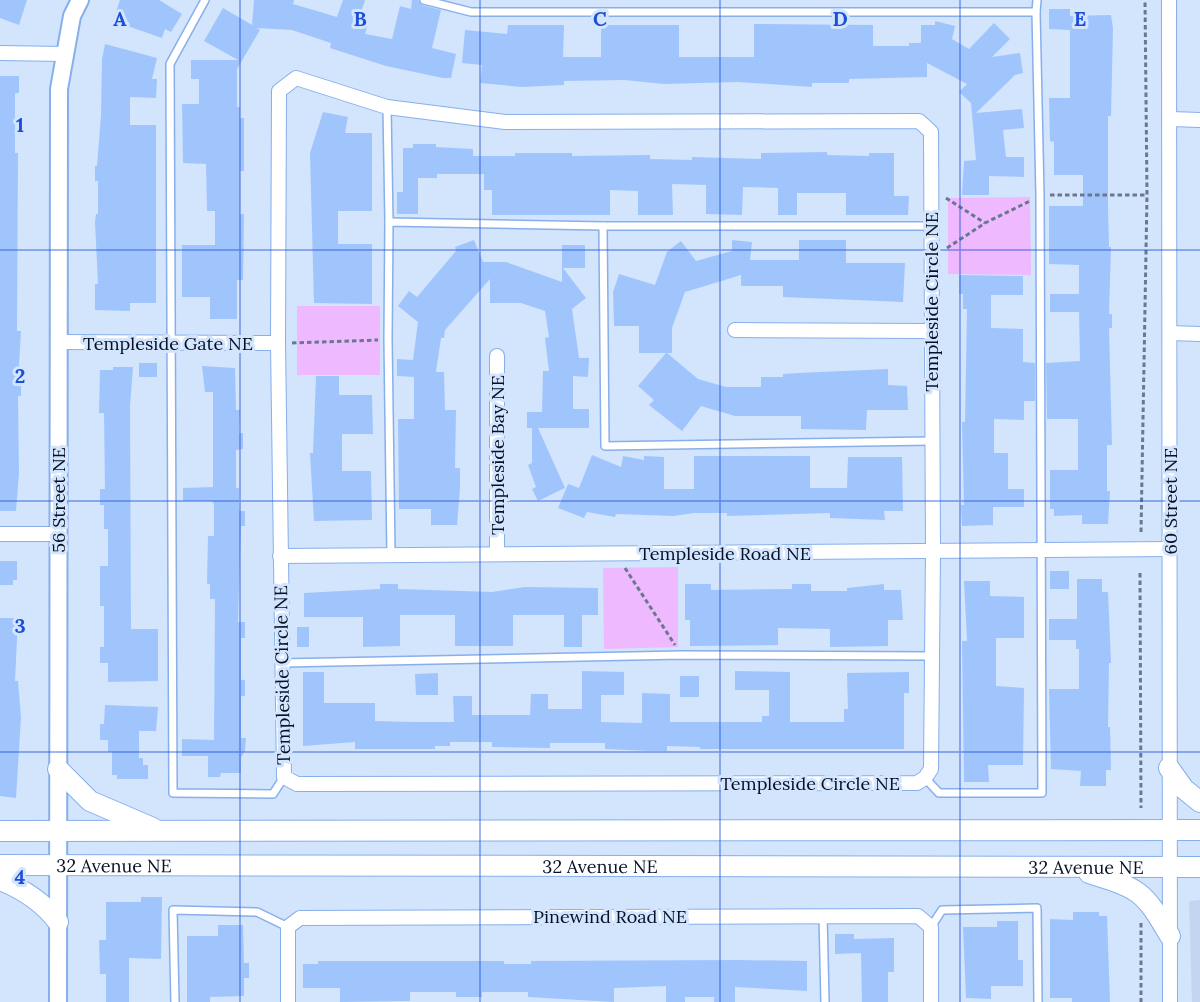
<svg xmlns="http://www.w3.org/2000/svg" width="1200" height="1002" font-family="Lora,serif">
  <rect width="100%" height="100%" fill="#d3e4fd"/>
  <polygon fill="#c2d5f1" points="1200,900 1200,1002 1192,1002 1189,901"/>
  <g fill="#efb9ff">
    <polygon points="1030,197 1031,275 948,274 948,198"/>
    <rect x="297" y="306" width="83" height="69"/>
    <polygon points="678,567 678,647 604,649 603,568"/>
  </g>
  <g fill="#a0c5fd">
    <polygon points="0,0 27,0 19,25 0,18"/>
    <polygon points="120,0 159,0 182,14 171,32 165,29 162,38 113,21"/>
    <polygon points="254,0 294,0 293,4 337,17 343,0 365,0 357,24 367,27 365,34 392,39 400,6 411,9 412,0 418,0 422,5 441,10 432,48 456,54 451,78 443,78 386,66 330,48 331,43 292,30 257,28 260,30 237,69 237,107 240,107 240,118 244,118 244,171 240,171 240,214 244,214 243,280 237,280 237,319 210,319 210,297 182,297 182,245 215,245 215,211 207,211 206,164 183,163 182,104 199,104 199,79 191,79 191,60 238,60 204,41 223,8 252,25"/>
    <polygon points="1049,9 1070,9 1070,16 1111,15 1113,28 1111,116 1108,116 1108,206 1109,247 1111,247 1109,314 1112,314 1112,328 1109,328 1112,445 1107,445 1107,491 1110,491 1108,524 1082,524 1082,515 1054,516 1054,509 1050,509 1050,470 1078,470 1078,419 1047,419 1046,363 1080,361 1079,312 1050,312 1050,294 1079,294 1079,265 1049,264 1049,206 1083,206 1083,175 1054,175 1054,142 1050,141 1049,98 1070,98 1070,30 1049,29"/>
    <polygon points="935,21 955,26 952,39 969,49 994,23 1010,39 992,57 1020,53 1023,73 1015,75 976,113 1022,109 1024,128 1003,130 1006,157 1024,157 1024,177 989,176 989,195 962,195 964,161 976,160 971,103 959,92 967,84 927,63 927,77 849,79 849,83 812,83 812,87 738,82 664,84 624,80 564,81 564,85 522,87 480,83 482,65 462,63 465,30 507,34 508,25 564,25 563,57 601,57 601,25 679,25 679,57 754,57 754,24 873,25 873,46 909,46 909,43 921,43 921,25 935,25"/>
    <polygon points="105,44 157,58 152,79 157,79 156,98 130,97 130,125 156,125 156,303 130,303 130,311 95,310 95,284 98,284 95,222 96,214 98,214 98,181 95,181 95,166 97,166 101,116 102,59"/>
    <polygon points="0,76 19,76 19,93 15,93 15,153 18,153 17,331 21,331 18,383 21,383 21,396 18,396 19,473 16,511 0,511"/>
    <polygon points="323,112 348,117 345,133 372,133 372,211 338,211 338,244 372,244 372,304 314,303 310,153"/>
    <polygon points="413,144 436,144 436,147 473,149 473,156 515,156 515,153 572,153 572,156 650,155 650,159 692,160 692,157 761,159 761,153 827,152 827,155 869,156 869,153 894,153 894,196 909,196 908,215 846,215 846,193 797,193 797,215 778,215 778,188 743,187 742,215 706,214 706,185 672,184 673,215 638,215 638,191 610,190 610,215 492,215 492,190 484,190 484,174 437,174 437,178 418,178 418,214 397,214 397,192 403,192 403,148 413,148"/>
    <polygon points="474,240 483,262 506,262 562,282 562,245 585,245 585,268 563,268 586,298 572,309 579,358 589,358 588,377 573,376 573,409 589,409 589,428 538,428 565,488 538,501 532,489 536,487 528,465 532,463 532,428 527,428 527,412 542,412 543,371 549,371 545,338 549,337 545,311 521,303 490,303 490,279 445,330 444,338 441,338 436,372 444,372 445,410 456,410 455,468 460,468 460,488 457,525 431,525 431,509 399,509 398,419 414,419 414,377 397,376 397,359 413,360 418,322 398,306 409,291 417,297 456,251 455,247"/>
    <polygon points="732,240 752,242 750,260 799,260 799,240 846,240 846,263 905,263 903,302 783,297 783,286 741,286 741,275 685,292 672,328 672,353 667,353 698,379 726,387 761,387 761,377 783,377 783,374 798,373 888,369 888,385 907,386 908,410 867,410 866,430 801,429 801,416 735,416 701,406 682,431 649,405 654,400 638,386 666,353 639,353 639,326 614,326 613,292 619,274 655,285 667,252 681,241 696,261 732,251"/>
    <polygon points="959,275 1023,276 1023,295 991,295 991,328 1023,329 1023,362 1035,363 1035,401 1024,401 1024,420 994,419 994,453 1008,453 1008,489 1024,489 1024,507 993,507 993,525 962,526 961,505 964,505 962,422 965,422 967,309 963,309 963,294 959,294"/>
    <rect x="139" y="363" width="18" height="14"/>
    <polygon points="202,366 235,368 236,410 240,410 239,433 243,433 243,449 236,450 236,488 239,488 239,511 245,511 245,526 241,526 238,622 245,622 245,638 241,638 241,680 245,680 245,696 241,696 241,738 246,738 245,751 241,757 241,773 221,773 220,777 208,777 208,756 182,756 182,739 214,740 215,599 210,599 210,584 207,584 208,536 214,536 214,504 212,501 183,501 183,488 213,487 213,392 205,392"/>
    <polygon points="113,367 133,367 130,406 131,629 158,629 158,681 108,682 108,663 100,663 100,647 104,647 104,606 100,606 100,566 108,566 108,529 104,529 104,505 100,505 100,489 105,489 104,413 99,413 100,370 113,370"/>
    <polygon points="316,376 339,376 339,395 372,395 373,434 342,434 342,471 371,471 372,520 314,521 310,453 313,453"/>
    <polygon points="592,455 621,467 623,456 644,460 644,456 664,457 664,489 694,489 694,456 810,456 810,488 847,488 848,457 902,457 903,511 884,511 885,520 830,518 830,513 727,516 727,513 694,513 673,516 616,514 615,517 587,512 584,518 558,508 568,484 579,488"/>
    <polygon points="0,561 17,561 17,580 13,580 13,585 0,585"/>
    <rect x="1050" y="571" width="19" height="18"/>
    <polygon points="1077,579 1102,579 1102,592 1108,592 1111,663 1109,663 1108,727 1110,727 1111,770 1106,770 1106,786 1080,786 1081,771 1051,769 1049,689 1079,689 1079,649 1076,649 1076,640 1049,640 1049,619 1077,619"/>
    <polygon points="964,581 990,581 990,596 1024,597 1024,638 996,638 996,686 1024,688 1023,765 988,765 989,782 964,782 962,641 967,641"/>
    <polygon points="380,584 398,584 398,589 492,592 525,587 598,588 598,615 582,615 582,647 564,647 564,615 513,615 513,646 455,646 455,615 400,615 400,646 363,647 363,617 304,617 304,593 380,589"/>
    <polygon points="685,584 711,584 711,590 792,589 792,584 811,584 811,591 847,591 847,588 884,584 884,590 901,590 903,620 888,620 888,646 830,647 830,629 778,628 778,645 690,646 690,620 685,620"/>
    <polygon points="0,618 18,618 15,681 18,681 21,717 16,798 0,796"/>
    <rect x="297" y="627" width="12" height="20"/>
    <polygon points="582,671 624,672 624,695 601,695 601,722 642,723 642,693 670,694 670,722 762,722 762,716 769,716 769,690 735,690 735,671 790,672 790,722 844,722 844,709 848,709 847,673 909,672 909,693 904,693 904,749 700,749 700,747 667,746 667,751 651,751 605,749 605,743 550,743 550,748 492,747 492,742 450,742 450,746 435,746 435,749 355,749 355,742 303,746 303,672 324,672 324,703 375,703 375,721 412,722 454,722 453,696 472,696 472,715 530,715 531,694 548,694 548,709 582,709"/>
    <polygon points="438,673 438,695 416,695 415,674"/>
    <rect x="680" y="676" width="19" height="21"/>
    <polygon points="105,705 158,707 156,731 139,731 139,758 143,758 143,765 148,765 148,779 117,779 117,775 112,775 112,752 108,752 108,740 100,740 100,724 104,724"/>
    <polygon points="141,897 162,897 161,959 129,958 129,1002 106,1002 106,974 100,974 99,940 106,940 106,902 141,902"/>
    <polygon points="1073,912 1099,912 1099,916 1107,916 1110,1002 1072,1002 1072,998 1050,998 1050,919 1073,920"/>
    <polygon points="997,921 1018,921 1018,960 1023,960 1023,986 991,986 991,999 966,998 963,927 997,927"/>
    <polygon points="218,925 243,925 244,963 249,963 249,978 244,978 244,996 210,997 210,1002 187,1002 187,936 218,936"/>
    <polygon points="835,934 854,934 854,939 894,938 894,972 888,972 888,1002 862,1002 861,953 835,954"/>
    <polygon points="738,960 807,961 807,991 735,987 735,1002 714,1002 714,997 685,997 685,1002 666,1002 666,986 614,988 614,1002 528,997 528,992 482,992 482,997 456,997 456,992 410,992 410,1001 340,1002 340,988 303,988 303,964 318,964 318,961 504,961 504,964 531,964 531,961"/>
  </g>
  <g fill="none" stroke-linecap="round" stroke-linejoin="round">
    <defs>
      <g id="service">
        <polyline points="205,0 170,64 173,793 273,794 284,777"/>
        <polyline points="424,0 471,12 1036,12 1040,195 1042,793 939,793 925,778"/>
        <polyline points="1036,12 1037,0"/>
        <polyline points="387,107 389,222"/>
        <polyline points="603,226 605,446 932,441"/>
        <polyline points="391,555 388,339 389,222 603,226 931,226"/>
        <polyline points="281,663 682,655 932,656"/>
        <polyline points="823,915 825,1002"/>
        <polyline points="931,927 942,910 1037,908 1038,1002"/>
        <polyline points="175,1002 173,910 257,912 288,927"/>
      </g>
      <g id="minor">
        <polyline points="1169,0 1170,1002"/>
        <polyline points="0,53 64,54"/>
        <polygon points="296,78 387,107 505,122 919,121 931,132 933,551 931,769 925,778 917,783 297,784 284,777 278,343 279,91"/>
        <polyline points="1171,119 1200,120"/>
        <polyline points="735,330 930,331"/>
        <polyline points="1170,333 1200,334"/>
        <polyline points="58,342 278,343"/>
        <polyline points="497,356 497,554"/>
        <polyline points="0,534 58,534"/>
        <polyline points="280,556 1170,549"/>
        <polyline points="288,1002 288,927 300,918 918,916 931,927 931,1002"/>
      </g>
      <polyline id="tertiary" points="58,1002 59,89 72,16 80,0"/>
      <g id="secondary">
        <polyline points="1169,768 1184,789 1200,802"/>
        <polyline points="58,769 90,801 153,828"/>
        <polyline points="0,831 1200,830"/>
        <path id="s1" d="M0,865L1200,867"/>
        <path d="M1089,873C1140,889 1143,890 1170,936"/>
        <path d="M0,880C23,889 43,902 58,922"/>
      </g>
    </defs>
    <use href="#service" stroke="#87afeb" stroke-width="10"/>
    <use href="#minor" stroke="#87afeb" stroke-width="16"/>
    <use href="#tertiary" stroke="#87afeb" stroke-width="20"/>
    <use href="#secondary" stroke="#87afeb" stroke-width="22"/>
    <g stroke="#69788f" stroke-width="3" stroke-dasharray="4.5 3" stroke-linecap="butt">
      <polyline points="1050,195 1146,195"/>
      <polyline points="946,198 985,223"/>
      <polyline points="947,248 985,223 1030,201"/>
      <polyline points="292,343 378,340"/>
      <polyline points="1141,532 1147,195 1145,0"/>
      <polyline points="625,568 675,645"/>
      <polyline points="1140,573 1141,808"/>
      <polyline points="1141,923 1141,1002"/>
    </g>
    <use href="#service" stroke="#fff" stroke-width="7"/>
    <use href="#minor" stroke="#fff" stroke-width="14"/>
    <use href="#tertiary" stroke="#fff" stroke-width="16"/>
    <use href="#secondary" stroke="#fff" stroke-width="20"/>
  </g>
  <path fill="none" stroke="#1d4ed8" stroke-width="1.5" stroke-opacity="0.55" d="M240,0V1002M480,0V1002M720,0V1002M960,0V1002M0,250H1200M0,501H1200M0,752H1200"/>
  <g text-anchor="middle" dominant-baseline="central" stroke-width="6" stroke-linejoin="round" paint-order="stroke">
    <g font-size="18" fill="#031026" stroke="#d3e4fd">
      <text transform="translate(931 302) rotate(-90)">Templeside Circle NE</text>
      <text x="168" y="343">Templeside Gate NE</text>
      <text transform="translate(497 455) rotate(-90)">Templeside Bay NE</text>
      <text transform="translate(58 500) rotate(-90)">56 Street NE</text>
      <text transform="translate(1170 501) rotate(-90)">60 Street NE</text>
      <text x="725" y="553">Templeside Road NE</text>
      <text transform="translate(282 675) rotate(-91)">Templeside Circle NE</text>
      <text x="810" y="783">Templeside Circle NE</text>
      <text stroke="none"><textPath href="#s1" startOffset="114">32 Avenue NE</textPath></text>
      <text stroke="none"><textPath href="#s1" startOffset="600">32 Avenue NE</textPath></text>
      <text stroke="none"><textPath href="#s1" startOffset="1086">32 Avenue NE</textPath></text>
      <text x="610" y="916">Pinewind Road NE</text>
    </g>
  </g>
  <g font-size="20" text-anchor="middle" font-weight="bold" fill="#1d4ed8" stroke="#d3e4fd" stroke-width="6" stroke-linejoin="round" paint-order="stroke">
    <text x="120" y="26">A</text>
    <text x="360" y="26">B</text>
    <text x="600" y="26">C</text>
    <text x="840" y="26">D</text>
    <text x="1080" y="26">E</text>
    <text x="20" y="132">1</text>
    <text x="20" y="383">2</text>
    <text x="20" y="633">3</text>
    <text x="20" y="884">4</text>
  </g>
</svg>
